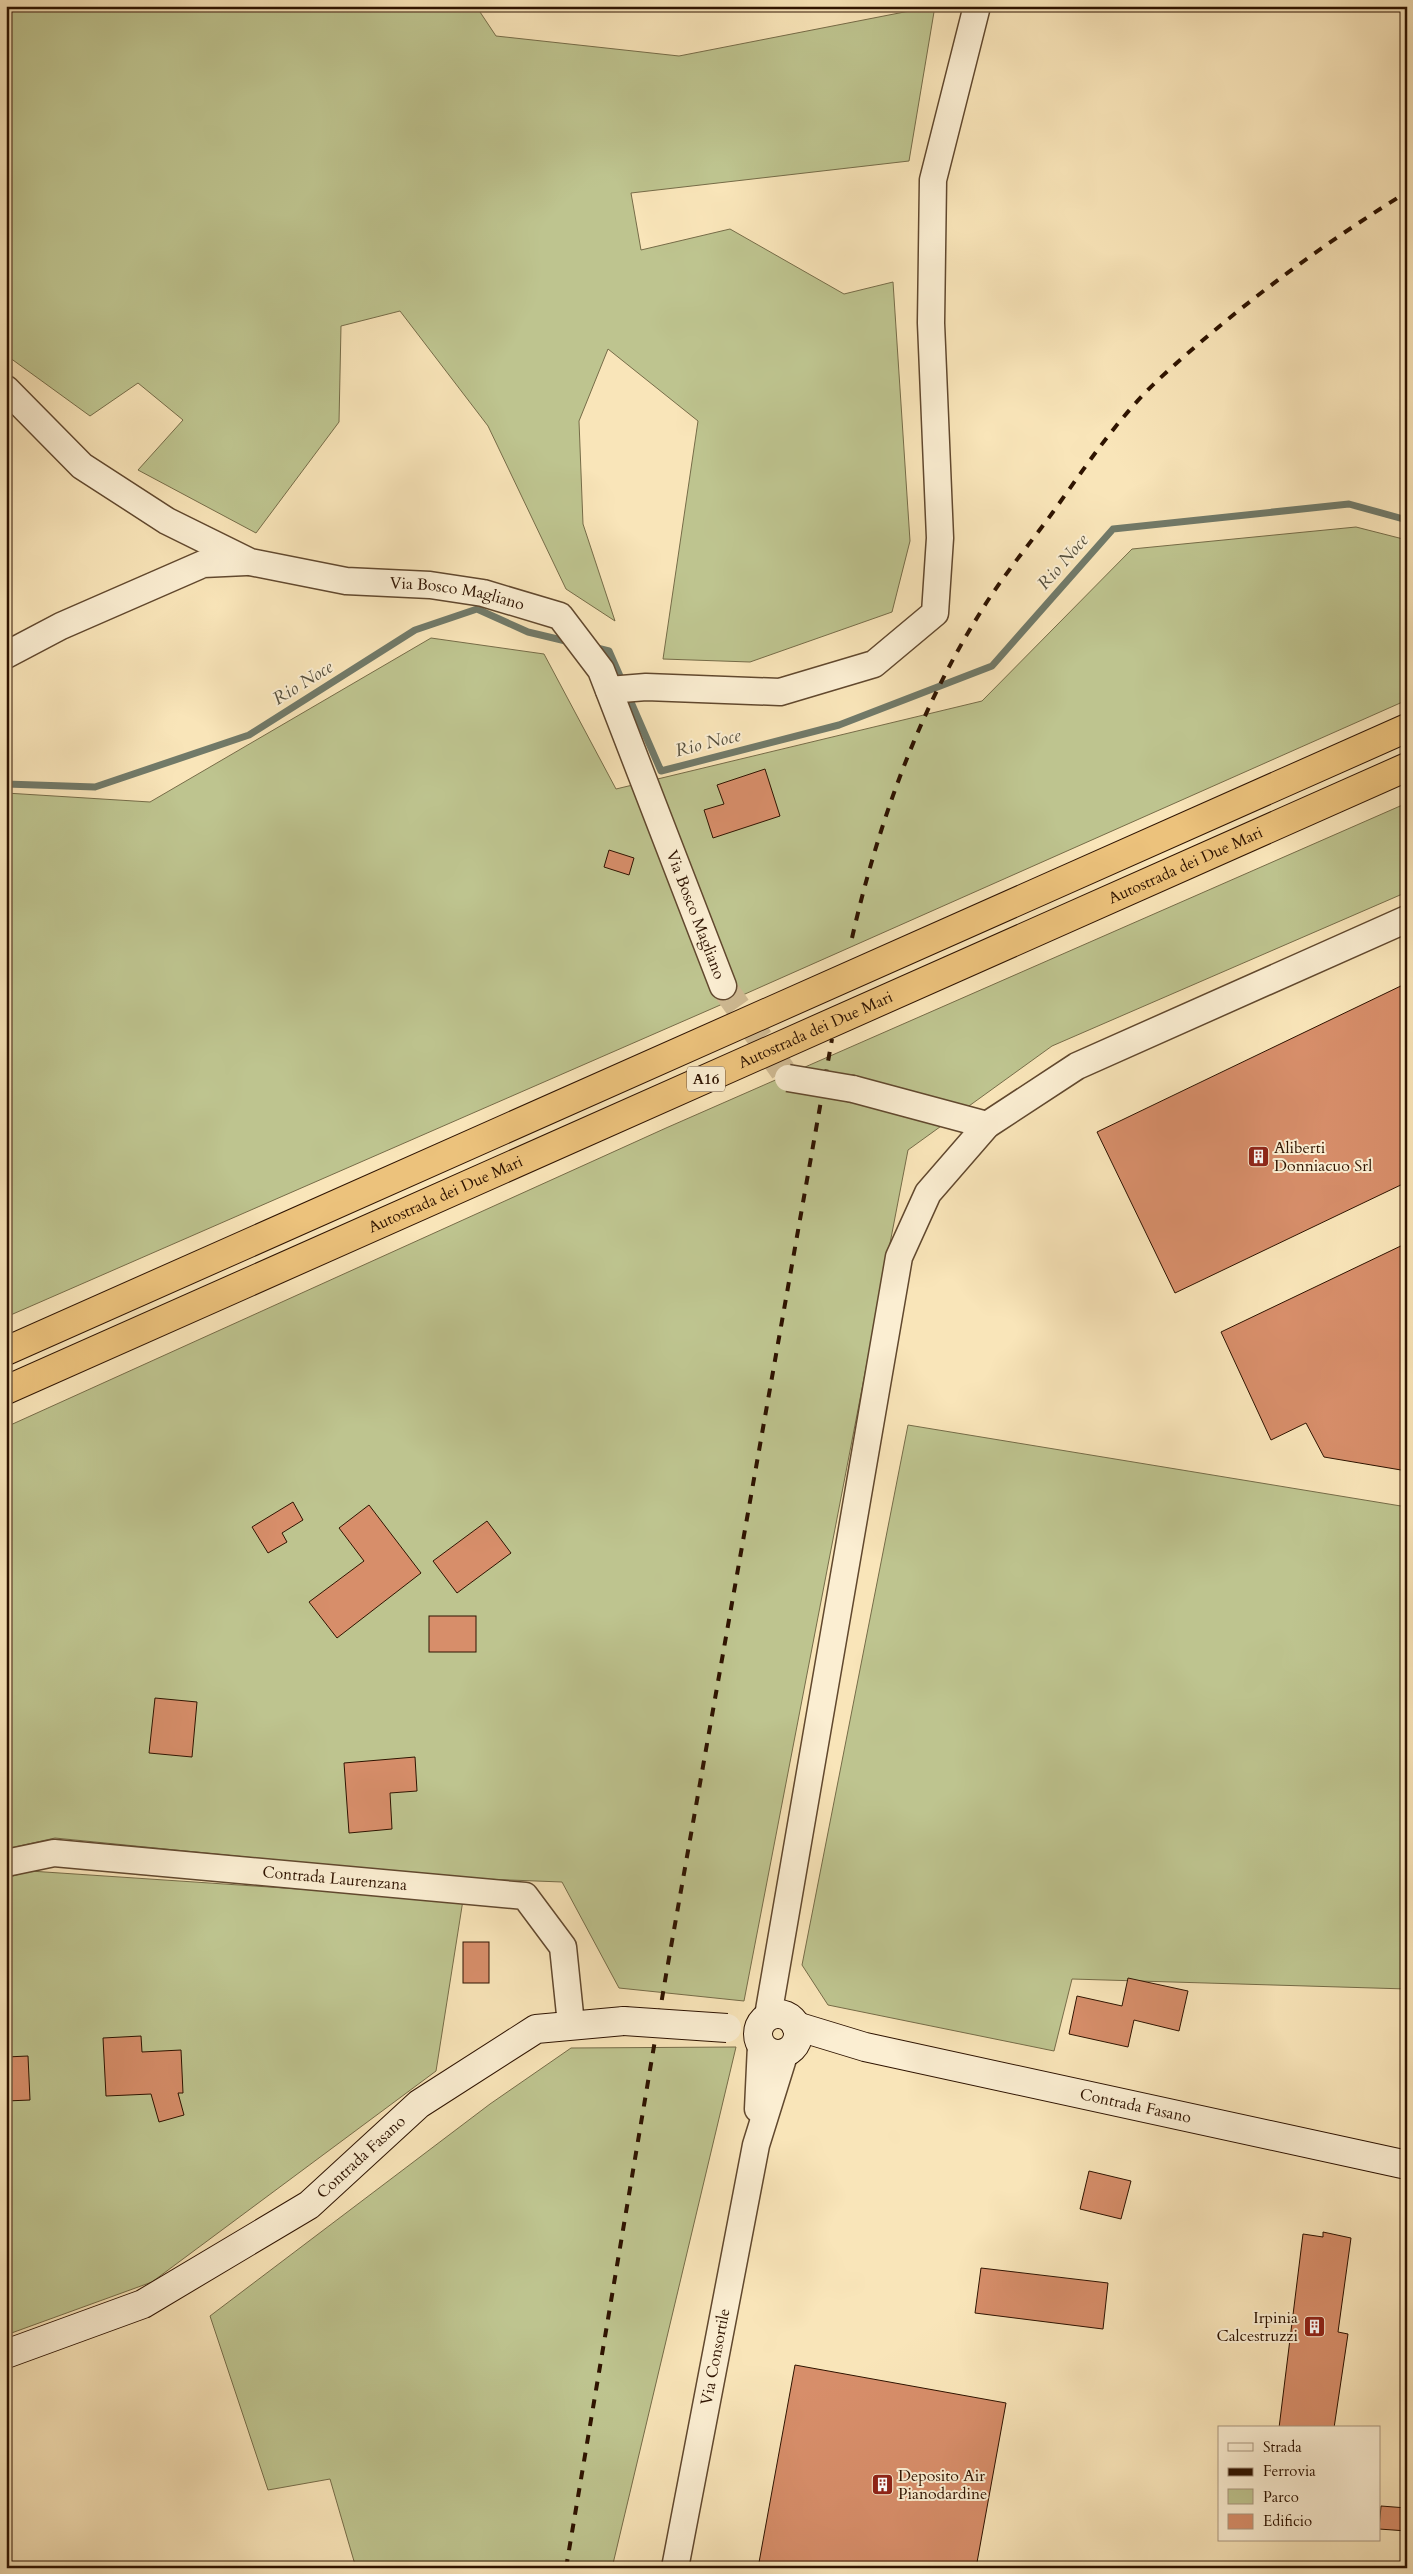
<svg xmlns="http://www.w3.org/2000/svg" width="1413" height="2574" font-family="Cardo,serif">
  <rect width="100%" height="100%" fill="#f9e5b9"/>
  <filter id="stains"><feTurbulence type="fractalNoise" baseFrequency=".004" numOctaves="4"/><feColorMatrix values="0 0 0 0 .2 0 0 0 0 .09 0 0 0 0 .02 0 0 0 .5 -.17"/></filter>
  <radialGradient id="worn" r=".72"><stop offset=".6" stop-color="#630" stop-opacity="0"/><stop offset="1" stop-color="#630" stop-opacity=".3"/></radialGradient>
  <g fill="#bec48f" stroke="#766c48">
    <polygon points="6,6 476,6 496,36 679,56 935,6 909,161 631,193 641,250 730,229 844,294 893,282 910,541 892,612 750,662 663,659 698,421 608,349 579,421 583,524 615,621 566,589 488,426 400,311 341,326 339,422 256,533 138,470 183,420 138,383 90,416 6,355"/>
    <polygon points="1356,527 1407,540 1407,700 718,1006 6,1317 6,793 150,802 431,638 544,654 616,789 982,701 1132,549"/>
    <polygon points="1407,803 1407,892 1052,1046 908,1150 744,2001 619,1988 562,1882 457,1878 55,1838 6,1849 6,1427 666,1128"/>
    <polygon points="908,1425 1407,1507 1407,1989 1072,1979 1054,2051 828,2005 802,1965"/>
    <polygon points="30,1871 463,1900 436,2071 152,2282 6,2335 6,1878"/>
    <polygon points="736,2047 612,2568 356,2568 330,2479 268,2490 210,2316 490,2104 571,2048"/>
  </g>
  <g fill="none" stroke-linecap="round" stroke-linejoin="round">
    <g stroke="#717a69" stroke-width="7">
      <polyline points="593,647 609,651 623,683"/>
      <polyline points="627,693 661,771 839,725 992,666 1113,529 1349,504 1407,520"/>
      <polyline points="6,784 95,787 249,735 415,630 477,609 528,632 570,642"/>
    </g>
  </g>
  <g fill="#d78e6a" stroke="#2e1300">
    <polygon points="765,769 780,816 713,838 704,810 724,804 717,785"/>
    <polygon points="609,850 634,858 629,875 604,867"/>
    <polygon points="1407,983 1407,1182 1175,1293 1097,1132"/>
    <polygon points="1407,1243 1407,1471 1324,1457 1306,1423 1271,1440 1221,1332"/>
    <polygon points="293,1502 303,1520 282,1533 287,1542 268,1553 252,1527"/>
    <polygon points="369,1505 421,1573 337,1638 309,1602 364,1561 339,1528"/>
    <polygon points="487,1521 511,1553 457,1593 433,1561"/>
    <rect x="429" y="1616" width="47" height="36"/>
    <polygon points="155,1698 197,1702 192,1757 149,1753"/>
    <polygon points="415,1757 417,1791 390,1793 392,1829 349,1833 344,1763"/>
    <rect x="463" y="1942" width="26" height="41"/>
    <polygon points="1128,1978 1188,1991 1179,2031 1134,2020 1128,2047 1069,2034 1077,1996 1122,2006"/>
    <polygon points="141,2036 142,2052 181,2050 183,2093 178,2093 184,2115 159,2122 151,2094 106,2096 103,2038"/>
    <polygon points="28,2056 30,2100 6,2101 6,2057"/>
    <polygon points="1089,2171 1131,2181 1121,2219 1080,2209"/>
    <polygon points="1323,2232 1351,2238 1338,2332 1348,2334 1334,2428 1279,2428 1303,2234 1323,2237"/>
    <polygon points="981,2268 1108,2283 1103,2329 975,2313"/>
    <polygon points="795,2365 1006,2403 976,2568 758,2568"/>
    <polygon points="1381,2506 1407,2508 1407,2531 1379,2529"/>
  </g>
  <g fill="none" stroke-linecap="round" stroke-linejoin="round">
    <polyline stroke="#d0bb94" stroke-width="26" stroke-dasharray="26 13" stroke-linecap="butt" points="723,986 788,1078"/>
    <defs>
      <g id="minor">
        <path id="s1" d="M6,389L82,466L167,521L250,562L346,581L430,585L483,593L560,616L601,670L723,986"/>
        <polyline points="6,655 61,626 203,564 246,562"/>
        <polyline points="609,690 646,687 780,692 874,664 935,613 940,538 931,323 933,180 977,6"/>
        <polyline points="853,1089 987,1125"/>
        <path id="s2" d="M6,1863L54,1853L525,1896L563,1947L571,2024"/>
        <polyline points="768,2016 899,1257 928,1193 987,1125 1077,1066 1407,919"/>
        <polyline points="758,2109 761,2045"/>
        <path id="s3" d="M675,2568L756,2145L785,2052"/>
      </g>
      <g id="secondary">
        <circle cx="778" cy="2034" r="20"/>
        <path id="s4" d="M796,2026L865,2047L1407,2165"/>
        <path id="s5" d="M6,2354L143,2304L309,2205L419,2104L536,2029L624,2021"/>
      </g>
      <g id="motorway">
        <polyline points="6,1351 1407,728"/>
        <path id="s6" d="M6,1390L1407,767"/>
      </g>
    </defs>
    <use href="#minor" stroke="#61482e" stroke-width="29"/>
    <use href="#secondary" stroke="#2e1300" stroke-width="30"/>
    <use href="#motorway" stroke="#2e1300" stroke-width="30"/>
    <use href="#minor" stroke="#fbeed2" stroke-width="26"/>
    <use href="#secondary" stroke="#fbeed2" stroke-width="28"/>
    <use href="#motorway" stroke="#ecc27c" stroke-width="28"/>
    <g stroke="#2e1300" stroke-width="4" stroke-dasharray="9 9" stroke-linecap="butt">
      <path d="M852,938C878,824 918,712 980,613C1001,578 1029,545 1053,512C1086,466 1117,419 1158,380C1235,309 1318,247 1407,192"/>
      <polyline points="566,2568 666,1975 832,1039"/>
    </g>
    <defs>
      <polyline id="minor-bridge" points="788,1078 853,1089"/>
      <polyline id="secondary-bridge" points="624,2021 727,2028"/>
    </defs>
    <use href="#minor-bridge" stroke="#61482e" stroke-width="29" stroke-linecap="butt"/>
    <use href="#secondary-bridge" stroke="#2e1300" stroke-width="30" stroke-linecap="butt"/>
    <use href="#minor-bridge" stroke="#fbeed2" stroke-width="26"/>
    <use href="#secondary-bridge" stroke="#fbeed2" stroke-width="28"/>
  </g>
  <defs>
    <symbol id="building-square" viewBox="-11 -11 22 22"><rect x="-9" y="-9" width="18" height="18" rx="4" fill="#8f2418" stroke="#fbeed2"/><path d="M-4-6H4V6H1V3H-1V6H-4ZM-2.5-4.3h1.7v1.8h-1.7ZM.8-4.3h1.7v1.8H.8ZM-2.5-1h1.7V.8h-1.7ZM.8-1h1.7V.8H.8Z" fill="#fff"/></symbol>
  </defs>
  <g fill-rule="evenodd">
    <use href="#building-square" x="1246" y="1144" width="25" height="25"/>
    <use href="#building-square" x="1302" y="2314" width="25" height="25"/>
    <use href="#building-square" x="870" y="2472" width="25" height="25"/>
  </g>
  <g text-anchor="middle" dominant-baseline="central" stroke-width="4" stroke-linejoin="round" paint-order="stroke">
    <rect fill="#fbeed2" stroke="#6c553f" stroke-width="1" x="687" y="1066.5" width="38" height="25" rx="4"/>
    <g font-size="15" font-weight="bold" fill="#2e1300">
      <text x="706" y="1079">A16</text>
    </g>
    <g font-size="16" fill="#2e1300" stroke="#fbeed2">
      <text stroke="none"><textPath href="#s1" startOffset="512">Via Bosco Magliano</textPath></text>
      <text stroke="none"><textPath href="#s6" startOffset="1291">Autostrada dei Due Mari</textPath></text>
      <text stroke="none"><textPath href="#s1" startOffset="948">Via Bosco Magliano</textPath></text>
      <text stroke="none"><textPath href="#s6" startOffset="886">Autostrada dei Due Mari</textPath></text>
      <text stroke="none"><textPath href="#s6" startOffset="481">Autostrada dei Due Mari</textPath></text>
      <text stroke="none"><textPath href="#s2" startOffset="331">Contrada Laurenzana</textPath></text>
      <text stroke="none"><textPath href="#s4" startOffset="349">Contrada Fasano</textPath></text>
      <text stroke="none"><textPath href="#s5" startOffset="410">Contrada Fasano</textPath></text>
      <text stroke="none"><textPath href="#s3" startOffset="215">Via Consortile</textPath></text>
    </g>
    <g font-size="16" fill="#2e1300" stroke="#fbeed2" text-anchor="start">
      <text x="1274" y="1148">Aliberti<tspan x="1274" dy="18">Donniacuo Srl</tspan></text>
      <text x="1298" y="2318" text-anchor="end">Irpinia<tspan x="1298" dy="18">Calcestruzzi</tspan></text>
      <text x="898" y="2476">Deposito Air<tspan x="898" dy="18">Pianodardine</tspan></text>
    </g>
    <g font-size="18" font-style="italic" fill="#554f3d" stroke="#fbeed2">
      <text transform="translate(1063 562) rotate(-49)">Rio Noce</text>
      <text transform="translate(303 683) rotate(-32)">Rio Noce</text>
      <text transform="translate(708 743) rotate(-14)">Rio Noce</text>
    </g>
  </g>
  <rect width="1413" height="2574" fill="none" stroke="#f9e5b9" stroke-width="25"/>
  <rect x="8" y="8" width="1398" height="2559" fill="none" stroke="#2e1300" stroke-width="2.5"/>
  <rect x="12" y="12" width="1388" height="2549" fill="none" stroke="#2e1300"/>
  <rect x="1218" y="2426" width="162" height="115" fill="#fbeed2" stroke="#a9967e"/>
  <rect x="1228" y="2443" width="25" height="8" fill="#fbeed2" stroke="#a9967e"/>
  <text x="1263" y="2452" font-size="15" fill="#2e1300">Strada</text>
  <rect x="1228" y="2468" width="25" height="8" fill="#2e1300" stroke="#a9967e"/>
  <text x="1263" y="2476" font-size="15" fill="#2e1300">Ferrovia</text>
  <rect x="1228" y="2489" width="25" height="15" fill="#bec48f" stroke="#a9967e"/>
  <text x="1263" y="2502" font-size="15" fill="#2e1300">Parco</text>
  <rect x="1228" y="2514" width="25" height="15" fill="#d78e6a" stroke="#a9967e"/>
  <text x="1263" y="2526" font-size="15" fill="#2e1300">Edificio</text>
  <rect width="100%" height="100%" filter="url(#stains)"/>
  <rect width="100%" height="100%" fill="url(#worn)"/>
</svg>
